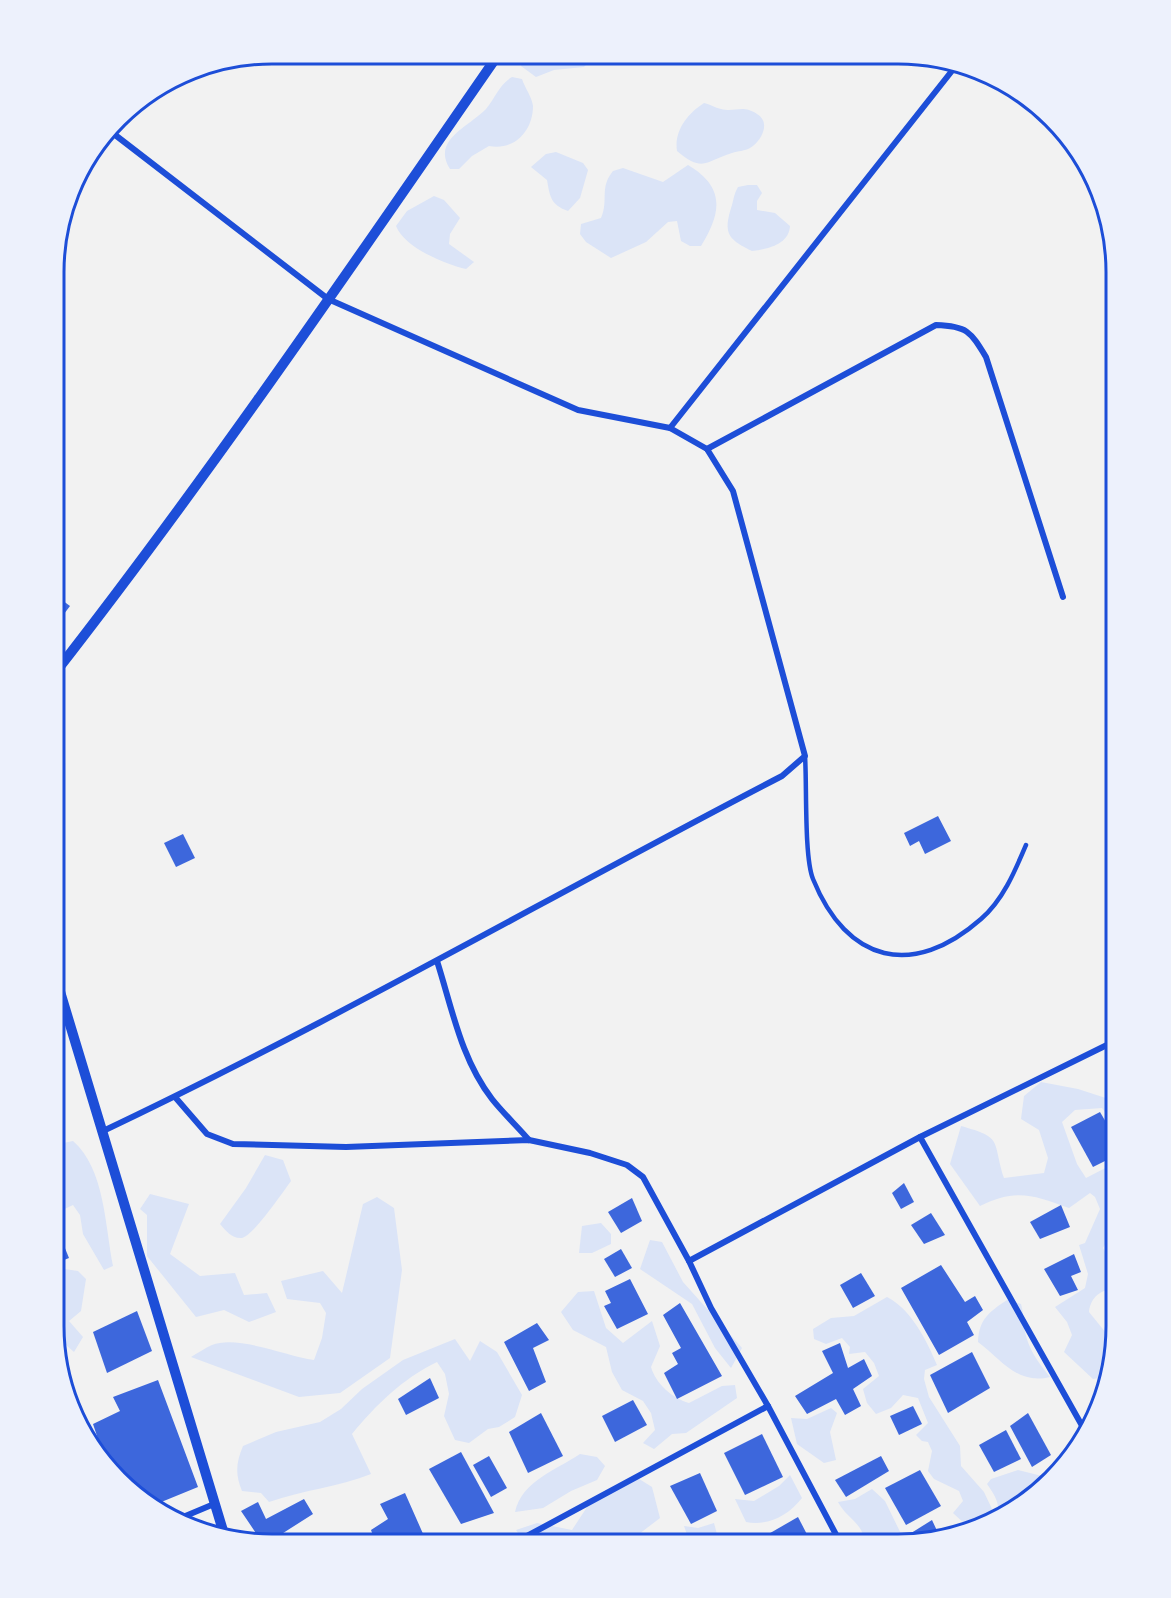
<svg xmlns="http://www.w3.org/2000/svg" width="1171" height="1598" font-family="Signika,sans-serif">
  <rect width="100%" height="100%" fill="#f2f2f2"/>
  <g fill="#dbe4f7">
    <polygon points="524,55 595,55 584,67 554,70 536,77 521,66"/>
    <path d="M512,77L522,79C525,88 532,97 533,106C533,131 514,151 489,146L472,156L459,169H450C431,140 470,126 486,109C496,97 499,85 512,77Z"/>
    <path d="M704,103C710,104 715,108 721,109C735,113 742,104 757,114C771,122 762,141 750,148C745,151 738,151 732,153C707,160 704,174 677,151C674,131 687,114 704,103Z"/>
    <path d="M556,152L583,163L588,170L580,198L568,211C551,205 550,197 547,180L531,167L546,154Z"/>
    <path d="M688,165C725,187 722,212 701,246H690L681,241L677,221L668,222L646,242L611,258L586,242L580,234L581,224L601,218C609,200 599,188 613,171L623,168L663,182Z"/>
    <path d="M748,185H757L762,193L757,201V210L775,213L790,226C789,244 769,249 752,251C727,239 723,233 732,205C734,198 734,194 738,187Z"/>
    <path d="M434,196L444,200L460,218L450,234L449,244L474,262L466,269C444,264 404,247 396,226L407,211Z"/>
    <path d="M1041,1082L1078,1089L1115,1101L1117,1129L1102,1108L1075,1110L1062,1122L1077,1164L1086,1178L1117,1162V1233H1111L1103,1248L1116,1272V1288C1101,1290 1091,1296 1089,1312L1115,1344L1104,1377L1093,1379L1064,1352L1072,1335L1067,1322L1055,1307L1085,1288L1088,1274L1079,1245L1085,1243L1100,1209L1095,1197L1090,1193L1069,1208C1034,1195 1015,1188 980,1206L950,1164L961,1126C1004,1138 992,1140 1004,1178L1044,1173L1048,1158L1039,1130L1021,1119L1024,1096Z"/>
    <path d="M73,1141C105,1169 105,1226 113,1266L104,1270L83,1234L80,1215L73,1205L54,1214V1145Z"/>
    <path d="M265,1155L283,1160L291,1181C283,1192 253,1236 242,1238C232,1239 226,1231 220,1224L246,1188Z"/>
    <polygon points="150,1194 189,1204 170,1254 200,1276 235,1273 244,1295 267,1293 276,1312 249,1322 224,1310 196,1317 147,1256 147,1215 140,1209"/>
    <path d="M377,1197L394,1208L402,1270L390,1358L340,1393L299,1397L191,1357C198,1353 205,1348 212,1345C238,1335 286,1356 314,1360L322,1338L326,1313L320,1303L287,1299L281,1281L323,1271L342,1293L363,1204Z"/>
    <polygon points="601,1223 611,1234 611,1244 592,1253 579,1253 582,1226"/>
    <polygon points="650,1240 662,1242 683,1282 742,1348 731,1368 715,1348 692,1304 640,1269"/>
    <polygon points="64,1269 78,1271 86,1279 81,1311 69,1321 83,1337 74,1352 56,1336 54,1272"/>
    <path d="M594,1291L606,1328L623,1343L652,1321L660,1346L651,1367C656,1384 672,1398 689,1403L722,1386L735,1385L737,1398L686,1433L672,1434L654,1449L643,1443L655,1430L651,1413L643,1401L622,1390L612,1372L606,1347L573,1330L561,1312L578,1292Z"/>
    <path d="M887,1297C911,1309 927,1341 937,1365L925,1370L924,1379L929,1397L960,1446L961,1466L984,1492L992,1509L986,1523L965,1524L953,1513L963,1501L959,1491L934,1479L928,1471L932,1451L928,1442L922,1441L916,1435L928,1423L918,1398L903,1395L891,1408L876,1414L867,1403L863,1389L879,1376L874,1363L865,1352L849,1354L850,1347L842,1338L826,1344L814,1339L813,1329L831,1318L854,1316Z"/>
    <path d="M1007,1300L1021,1304C1024,1314 1023,1322 1025,1332C1029,1350 1038,1362 1050,1377C1017,1385 1002,1360 978,1342C979,1319 989,1312 1007,1300Z"/>
    <path d="M455,1339L470,1361L480,1341L497,1352L522,1395L515,1417L499,1427L488,1429L469,1443L455,1440L444,1416L449,1394L445,1374L437,1362C402,1379 376,1405 352,1434L371,1474C338,1487 303,1490 269,1502L261,1493L242,1491C235,1474 236,1463 243,1446L276,1432L320,1422L341,1409L362,1389L403,1360Z"/>
    <polygon points="831,1408 837,1413 830,1432 836,1460 824,1463 797,1444 791,1418 807,1419"/>
    <path d="M580,1454L597,1457L605,1466L597,1480L571,1491L543,1508L515,1512C522,1481 556,1470 580,1454Z"/>
    <path d="M1018,1470L1046,1477L995,1521C1002,1506 996,1497 987,1484L991,1479Z"/>
    <path d="M790,1475L802,1498C788,1516 768,1526 746,1522L735,1499L754,1501L779,1486Z"/>
    <polygon points="636,1477 652,1487 660,1518 639,1534 633,1543 525,1543 516,1530 537,1523 572,1530 593,1498"/>
    <path d="M872,1489L885,1501L905,1542L865,1544C864,1523 846,1518 838,1502L855,1499Z"/>
    <polygon points="714,1523 718,1538 724,1544 690,1543 684,1526 698,1528"/>
  </g>
  <g fill="#3d67dc">
    <polygon points="55,595 70,606 55,626"/>
    <polygon points="938,816 951,841 925,854 919,841 910,846 904,833"/>
    <polygon points="183,834 195,858 176,867 164,843"/>
    <polygon points="1100,1112 1117,1141 1117,1155 1093,1167 1071,1127"/>
    <polygon points="904,1183 914,1202 901,1209 892,1193"/>
    <polygon points="632,1198 642,1221 621,1233 608,1212"/>
    <polygon points="1061,1205 1070,1227 1040,1239 1030,1222"/>
    <polygon points="931,1213 945,1235 924,1244 911,1225"/>
    <polygon points="58,1231 69,1258 54,1264 54,1233"/>
    <polygon points="1117,1244 1117,1262 1109,1249"/>
    <polygon points="621,1249 632,1268 615,1277 604,1259"/>
    <polygon points="1074,1254 1081,1272 1071,1276 1078,1290 1060,1296 1044,1269"/>
    <polygon points="941,1265 965,1302 975,1296 983,1310 967,1322 974,1335 939,1355 901,1288"/>
    <polygon points="861,1273 875,1296 853,1308 840,1285"/>
    <polygon points="630,1279 648,1314 617,1329 604,1306 611,1303 605,1291"/>
    <polygon points="680,1303 722,1376 677,1399 664,1373 678,1364 672,1353 681,1348 663,1315"/>
    <polygon points="137,1311 152,1351 107,1373 93,1332"/>
    <polygon points="537,1323 549,1340 533,1348 546,1382 529,1391 504,1342"/>
    <polygon points="840,1343 848,1368 864,1359 872,1376 853,1389 861,1406 845,1415 836,1399 807,1414 795,1396 833,1373 822,1351"/>
    <polygon points="972,1352 990,1388 948,1413 930,1375"/>
    <polygon points="430,1378 439,1398 406,1415 398,1399"/>
    <polygon points="158,1380 198,1487 154,1505 140,1499 103,1454 93,1424 120,1411 113,1397"/>
    <polygon points="633,1400 647,1425 615,1442 602,1416"/>
    <polygon points="913,1406 922,1424 899,1435 890,1416"/>
    <polygon points="541,1413 563,1456 528,1473 509,1432"/>
    <polygon points="1028,1413 1051,1455 1032,1467 1010,1426"/>
    <polygon points="1006,1430 1021,1459 994,1472 979,1445"/>
    <polygon points="762,1434 783,1477 745,1495 724,1453"/>
    <polygon points="461,1452 494,1513 461,1524 429,1469"/>
    <polygon points="489,1456 507,1488 491,1497 473,1465"/>
    <polygon points="881,1456 889,1471 846,1497 835,1480"/>
    <polygon points="920,1470 941,1506 906,1525 885,1488"/>
    <polygon points="700,1473 717,1511 691,1524 670,1486"/>
    <polygon points="405,1493 424,1536 410,1543 402,1543 397,1533 375,1541 371,1530 388,1519 380,1504"/>
    <polygon points="304,1499 313,1514 269,1542 262,1542 241,1511 258,1502 266,1519"/>
    <polygon points="798,1517 812,1544 751,1544"/>
    <polygon points="932,1520 939,1535 911,1541 908,1535"/>
  </g>
  <g fill="none" stroke-linecap="round" stroke-linejoin="round">
    <path stroke="#1d4ed8" stroke-width="4.5" d="M805,756C807,784 804,857 813,879C847,963 913,979 981,919C1003,900 1015,871 1026,845"/>
    <g stroke="#1d4ed8" stroke-width="6">
      <polyline points="670,428 955,67"/>
      <path d="M707,449L936,325C967,326 970,331 986,357L1063,597"/>
      <path d="M437,961C452,1008 461,1059 492,1099C503,1113 517,1126 529,1140"/>
      <polyline points="175,1097 207,1134 233,1144 346,1147 529,1140 590,1153 627,1165 643,1177 689,1261"/>
      <path d="M101,1132C333,1022 554,894 782,776L805,756L733,491L707,449L670,428L578,410L328,299L110,131"/>
      <polyline points="920,1137 1085,1431"/>
      <polyline points="183,1517 214,1504"/>
      <polyline points="514,1543 768,1406"/>
      <polyline points="841,1544 768,1406 711,1308 689,1261 920,1137 1117,1040"/>
    </g>
    <g stroke="#1d4ed8" stroke-width="10">
      <path d="M55,673C211,473 354,263 498,55"/>
      <polyline points="55,975 224,1534"/>
    </g>
  </g>
  <path d="M0 0H1171V1598H0ZM272 64H898A208 208 0 0 1 1106 272V1326A208 208 0 0 1 898 1534H272A208 208 0 0 1 64 1326V272A208 208 0 0 1 272 64Z" fill="#edf1fc" fill-rule="evenodd"/>
  <path fill="none" stroke="#1d4ed8" stroke-width="3" d="M272 64H898A208 208 0 0 1 1106 272V1326A208 208 0 0 1 898 1534H272A208 208 0 0 1 64 1326V272A208 208 0 0 1 272 64Z"/>
</svg>
